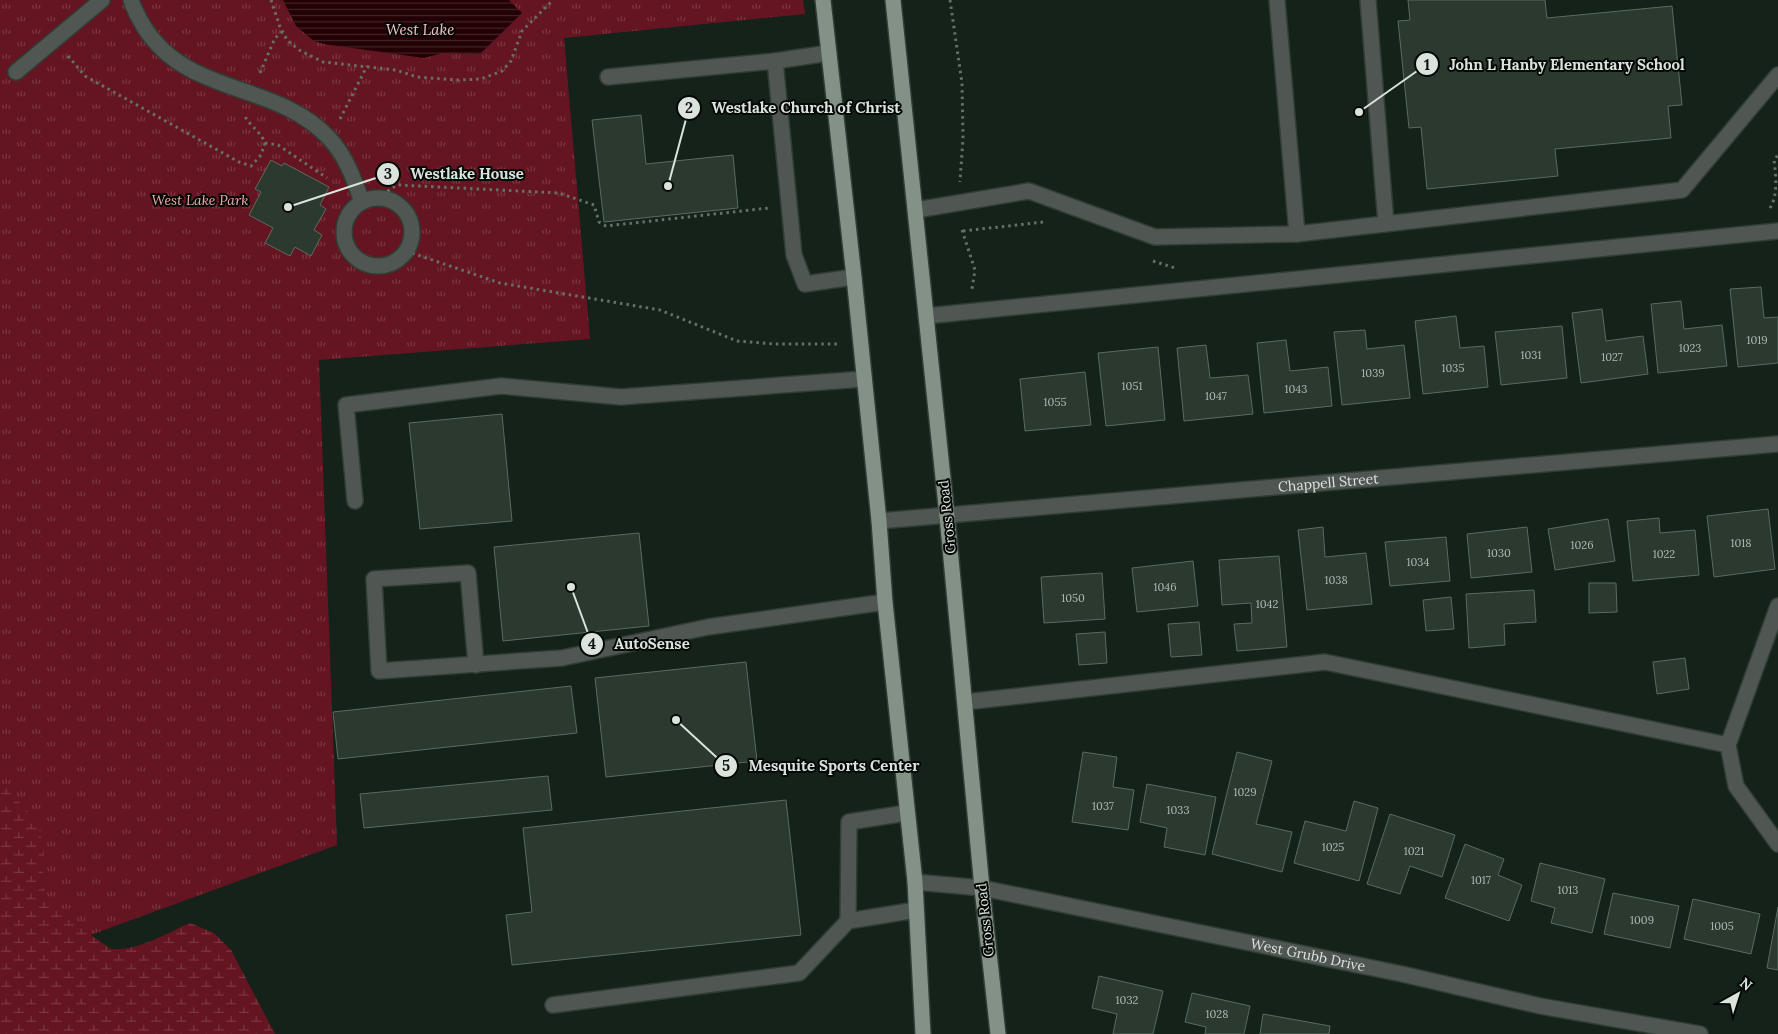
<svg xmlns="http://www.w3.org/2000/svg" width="1778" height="1034" font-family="Lora,serif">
  <defs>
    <pattern id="grass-tufts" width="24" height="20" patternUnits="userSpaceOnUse" patternTransform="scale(1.25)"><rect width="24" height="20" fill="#651521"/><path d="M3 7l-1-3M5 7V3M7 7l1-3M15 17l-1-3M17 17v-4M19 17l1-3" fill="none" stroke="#7a3741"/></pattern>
    <pattern id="wetland-marsh" width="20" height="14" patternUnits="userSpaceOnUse" patternTransform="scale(1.25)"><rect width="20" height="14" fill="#651521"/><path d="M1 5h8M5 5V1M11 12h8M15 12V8" fill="none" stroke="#7a3741"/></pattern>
    <pattern id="water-rules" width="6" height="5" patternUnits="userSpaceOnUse" patternTransform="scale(1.25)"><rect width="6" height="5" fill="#220003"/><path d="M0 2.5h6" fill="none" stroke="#422527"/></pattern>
  </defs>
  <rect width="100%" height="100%" fill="#142219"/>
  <polygon fill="url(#grass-tufts)" points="0,0 803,0 805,14 564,38 590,339 319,360 337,845 0,968"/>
  <path fill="url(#wetland-marsh)" d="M0,782L38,822L44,854L42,885L55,910L111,949C138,951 165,934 190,923L214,933L231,950L275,1034H0Z"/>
  <polygon fill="url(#water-rules)" points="283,0 509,0 522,13 480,54 443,53 424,58 324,44 314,41 296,26"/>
  <g fill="#2b392f" stroke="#5b6b60">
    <polygon points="1408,0 1545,0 1547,18 1672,6 1682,105 1668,106 1671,138 1555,149 1558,176 1427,189 1421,127 1409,128 1398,21 1410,20"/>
    <polygon points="641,115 646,164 733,155 738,208 604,222 592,120"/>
    <polygon points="271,160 282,166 284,163 329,187 320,205 326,209 314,230 322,235 311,256 295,247 290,256 265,243 273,228 249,215 261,192 255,189"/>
    <polygon points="1761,287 1764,318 1778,317 1778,363 1738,367 1730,289"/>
    <polygon points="1681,301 1684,329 1722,325 1727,366 1658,373 1651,304"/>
    <polygon points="1602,309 1606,341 1643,336 1648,374 1581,383 1572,313"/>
    <polygon points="1456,316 1460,348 1484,346 1488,387 1423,394 1415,321"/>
    <polygon points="1562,326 1567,378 1501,385 1495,332"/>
    <polygon points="1365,330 1367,349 1404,345 1410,398 1342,405 1334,332"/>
    <polygon points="1286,340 1290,371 1328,367 1332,406 1264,413 1257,343"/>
    <polygon points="1206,345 1210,378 1248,375 1253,414 1184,421 1177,348"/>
    <polygon points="1158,347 1165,420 1106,426 1098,353"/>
    <polygon points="1085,372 1091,425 1025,431 1020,379"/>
    <polygon points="502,414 512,521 420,529 409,423"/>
    <polygon points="1768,509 1775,569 1714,577 1707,516"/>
    <polygon points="1659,518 1660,533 1695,530 1699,575 1633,581 1627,521"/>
    <polygon points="1608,519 1615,561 1555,570 1548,529"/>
    <polygon points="1323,527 1325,557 1366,553 1372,604 1307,610 1298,530"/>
    <polygon points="1527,527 1532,572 1471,578 1467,534"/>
    <polygon points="639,533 649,626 503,641 494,547"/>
    <polygon points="1446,537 1450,581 1390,586 1385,542"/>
    <polygon points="1279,556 1287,647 1237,651 1234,624 1252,623 1251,603 1222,605 1219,560"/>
    <polygon points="1193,561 1198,606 1137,612 1132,568"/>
    <polygon points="1102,573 1105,619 1044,623 1041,577"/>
    <polygon points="1589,583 1616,583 1617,612 1589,613"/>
    <polygon points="1534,590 1536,622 1504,624 1505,645 1469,648 1466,594"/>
    <polygon points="1451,597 1454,629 1426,631 1423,600"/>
    <polygon points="1199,622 1202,655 1171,657 1168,624"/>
    <polygon points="1105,632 1107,663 1079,665 1076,634"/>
    <polygon points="1685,658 1689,689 1657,694 1653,662"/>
    <polygon points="746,662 757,761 606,777 595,678"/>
    <polygon points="571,686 577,733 338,759 333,712"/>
    <polygon points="1083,752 1117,757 1113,787 1134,790 1128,830 1072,822"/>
    <polygon points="1237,752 1272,761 1256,824 1292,832 1282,872 1212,854"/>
    <polygon points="548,776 552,810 364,828 360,794"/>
    <polygon points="1147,784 1216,797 1205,855 1164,847 1167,828 1140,822"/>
    <polygon points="786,800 801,935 512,965 506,915 532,912 523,828"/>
    <polygon points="1354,801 1378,808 1359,881 1294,863 1305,821 1346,831"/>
    <polygon points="1390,814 1455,835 1442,877 1410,866 1400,894 1367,884"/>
    <polygon points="1465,844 1504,859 1498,875 1522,885 1509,921 1445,898"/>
    <polygon points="1540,863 1605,879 1592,933 1551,923 1555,908 1531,901"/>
    <polygon points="1613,893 1679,906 1670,948 1604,934"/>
    <polygon points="1693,899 1760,914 1751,954 1684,939"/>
    <polygon points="1778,907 1778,970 1767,968"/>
    <polygon points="1099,976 1163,991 1153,1034 1113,1034 1117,1014 1092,1008"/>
    <polygon points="1192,993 1250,1006 1244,1034 1205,1034 1206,1027 1185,1022"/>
    <polygon points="1263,1014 1330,1026 1329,1034 1260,1034"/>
  </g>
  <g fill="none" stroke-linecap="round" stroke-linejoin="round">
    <defs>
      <g id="minor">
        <path d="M131,0C134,10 139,18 144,27C188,97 276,81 329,138C346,156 354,179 362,202"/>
        <polyline points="1277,0 1297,234"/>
        <polyline points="1368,0 1386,224"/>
        <polyline points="829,53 775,61 794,255 805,284 854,277"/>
        <polyline points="16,72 102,0"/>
        <polyline points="608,77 775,61"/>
        <circle cx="378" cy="232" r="34"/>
        <polyline points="916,210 1029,191 1155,237 1297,234 1682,190 1778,75"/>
        <polyline points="926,316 1778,231"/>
        <polyline points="355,501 346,405 501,386 621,397 864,379"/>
        <path id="s1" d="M879,521L1778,444"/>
        <polyline points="1778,606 1728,745 1736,786 1778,844"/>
        <polyline points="476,665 468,573 374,579 379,671 562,658 708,627 885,602"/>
        <polyline points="965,702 1325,662 1728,745"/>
        <path id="s2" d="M915,882L982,888L1402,974L1540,1006L1700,1034"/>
        <polyline points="848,921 849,822 906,813"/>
        <polyline points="553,1005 799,973 848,921 916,910"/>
      </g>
      <g id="major">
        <polyline points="823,0 854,277 879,521 885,602 915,882 923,1034"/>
        <polyline points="893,0 947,516 982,888 998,1034"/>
      </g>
    </defs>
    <use href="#minor" stroke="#303d34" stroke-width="18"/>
    <use href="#major" stroke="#303d34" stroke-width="18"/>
    <g stroke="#647068" stroke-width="3" stroke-dasharray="2.5 4" stroke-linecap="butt">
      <polyline points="271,0 280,27 287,40 299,50 323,62 396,70 417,77 458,80 481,79 502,71 511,61 522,31 553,0"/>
      <polyline points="950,0 962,83 963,138 960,182"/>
      <path d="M68,56L85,76L239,162L251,166L261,155L265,143C261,132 250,126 244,115"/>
      <polyline points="260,73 275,38 282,32"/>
      <polyline points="340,119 367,66"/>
      <polyline points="265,143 278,145 327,178"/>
      <polyline points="383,196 391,188 399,185 559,193 594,205 599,222 606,226 769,208"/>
      <path d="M1770,208C1778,195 1776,176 1774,160L1778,155"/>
      <polyline points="962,230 975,270 972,289"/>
      <polyline points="963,231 1044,222"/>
      <polyline points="406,251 500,283 660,310 737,341 774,344 839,344"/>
      <polyline points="1153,261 1175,268"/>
    </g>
    <use href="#minor" stroke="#505752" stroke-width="15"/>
    <use href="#major" stroke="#839187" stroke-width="15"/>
  </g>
  <g text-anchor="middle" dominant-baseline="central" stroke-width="4" stroke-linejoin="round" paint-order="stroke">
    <g font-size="11" fill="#aeb8b1">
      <text x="1757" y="340">1019</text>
      <text x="1690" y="348">1023</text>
      <text x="1531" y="355">1031</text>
      <text x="1612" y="357">1027</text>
      <text x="1453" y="368">1035</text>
      <text x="1373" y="373">1039</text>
      <text x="1132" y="386">1051</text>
      <text x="1296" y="389">1043</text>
      <text x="1216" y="396">1047</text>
      <text x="1055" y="402">1055</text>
      <text x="1741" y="543">1018</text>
      <text x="1582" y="545">1026</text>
      <text x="1499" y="553">1030</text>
      <text x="1664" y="554">1022</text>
      <text x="1418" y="562">1034</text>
      <text x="1336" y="580">1038</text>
      <text x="1165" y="587">1046</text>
      <text x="1073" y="598">1050</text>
      <text x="1267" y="604">1042</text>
      <text x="1245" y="792">1029</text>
      <text x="1103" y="806">1037</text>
      <text x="1178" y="810">1033</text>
      <text x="1333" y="847">1025</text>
      <text x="1414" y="851">1021</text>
      <text x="1481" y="880">1017</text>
      <text x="1568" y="890">1013</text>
      <text x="1642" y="920">1009</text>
      <text x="1722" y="926">1005</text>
      <text x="1127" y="1000">1032</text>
      <text x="1217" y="1014">1028</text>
    </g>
    <g font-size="14" font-style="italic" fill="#f1a7a9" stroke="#050906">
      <text x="200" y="200">West Lake Park</text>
    </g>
    <g font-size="14" fill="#dae3dc" stroke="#050906">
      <text stroke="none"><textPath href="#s1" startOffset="451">Chappell Street</textPath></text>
      <text transform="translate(947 517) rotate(-96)">Gross Road</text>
      <text transform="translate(985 920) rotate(-96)">Gross Road</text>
      <text stroke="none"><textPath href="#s2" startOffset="400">West Grubb Drive</textPath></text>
    </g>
    <g font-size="15" font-style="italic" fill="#f4c1c2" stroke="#050906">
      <text x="420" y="29">West Lake</text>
    </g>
  </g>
  <path fill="none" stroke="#dae3dc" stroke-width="2" d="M1359 112L1427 64M668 186L689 108M288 207L388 174M571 587L592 644M676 720L726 766"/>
  <g fill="#dae3dc" stroke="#050906" stroke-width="2">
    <circle cx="1359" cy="112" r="5"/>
    <circle cx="668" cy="186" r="5"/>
    <circle cx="288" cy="207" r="5"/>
    <circle cx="571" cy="587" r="5"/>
    <circle cx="676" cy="720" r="5"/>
    <circle cx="1427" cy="64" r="12"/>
    <circle cx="689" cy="108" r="12"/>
    <circle cx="388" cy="174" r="12"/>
    <circle cx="592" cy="644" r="12"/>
    <circle cx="726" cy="766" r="12"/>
  </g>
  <g font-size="15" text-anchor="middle" font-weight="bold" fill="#111">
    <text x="1427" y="70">1</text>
    <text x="689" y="113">2</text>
    <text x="388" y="179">3</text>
    <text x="592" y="649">4</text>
    <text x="726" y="771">5</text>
  </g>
  <g font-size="15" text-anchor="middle" font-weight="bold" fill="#dae3dc" stroke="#050906" stroke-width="4" stroke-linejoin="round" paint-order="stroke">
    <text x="1567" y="70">John L Hanby Elementary School</text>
    <text x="806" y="113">Westlake Church of Christ</text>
    <text x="467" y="179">Westlake House</text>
    <text x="652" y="649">AutoSense</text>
    <text x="834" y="771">Mesquite Sports Center</text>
  </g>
  <g transform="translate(1738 994) rotate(39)" stroke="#050906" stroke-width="4" paint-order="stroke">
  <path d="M0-4L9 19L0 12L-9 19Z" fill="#dae3dc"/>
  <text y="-8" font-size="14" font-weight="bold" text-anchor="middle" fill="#dae3dc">N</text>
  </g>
</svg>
